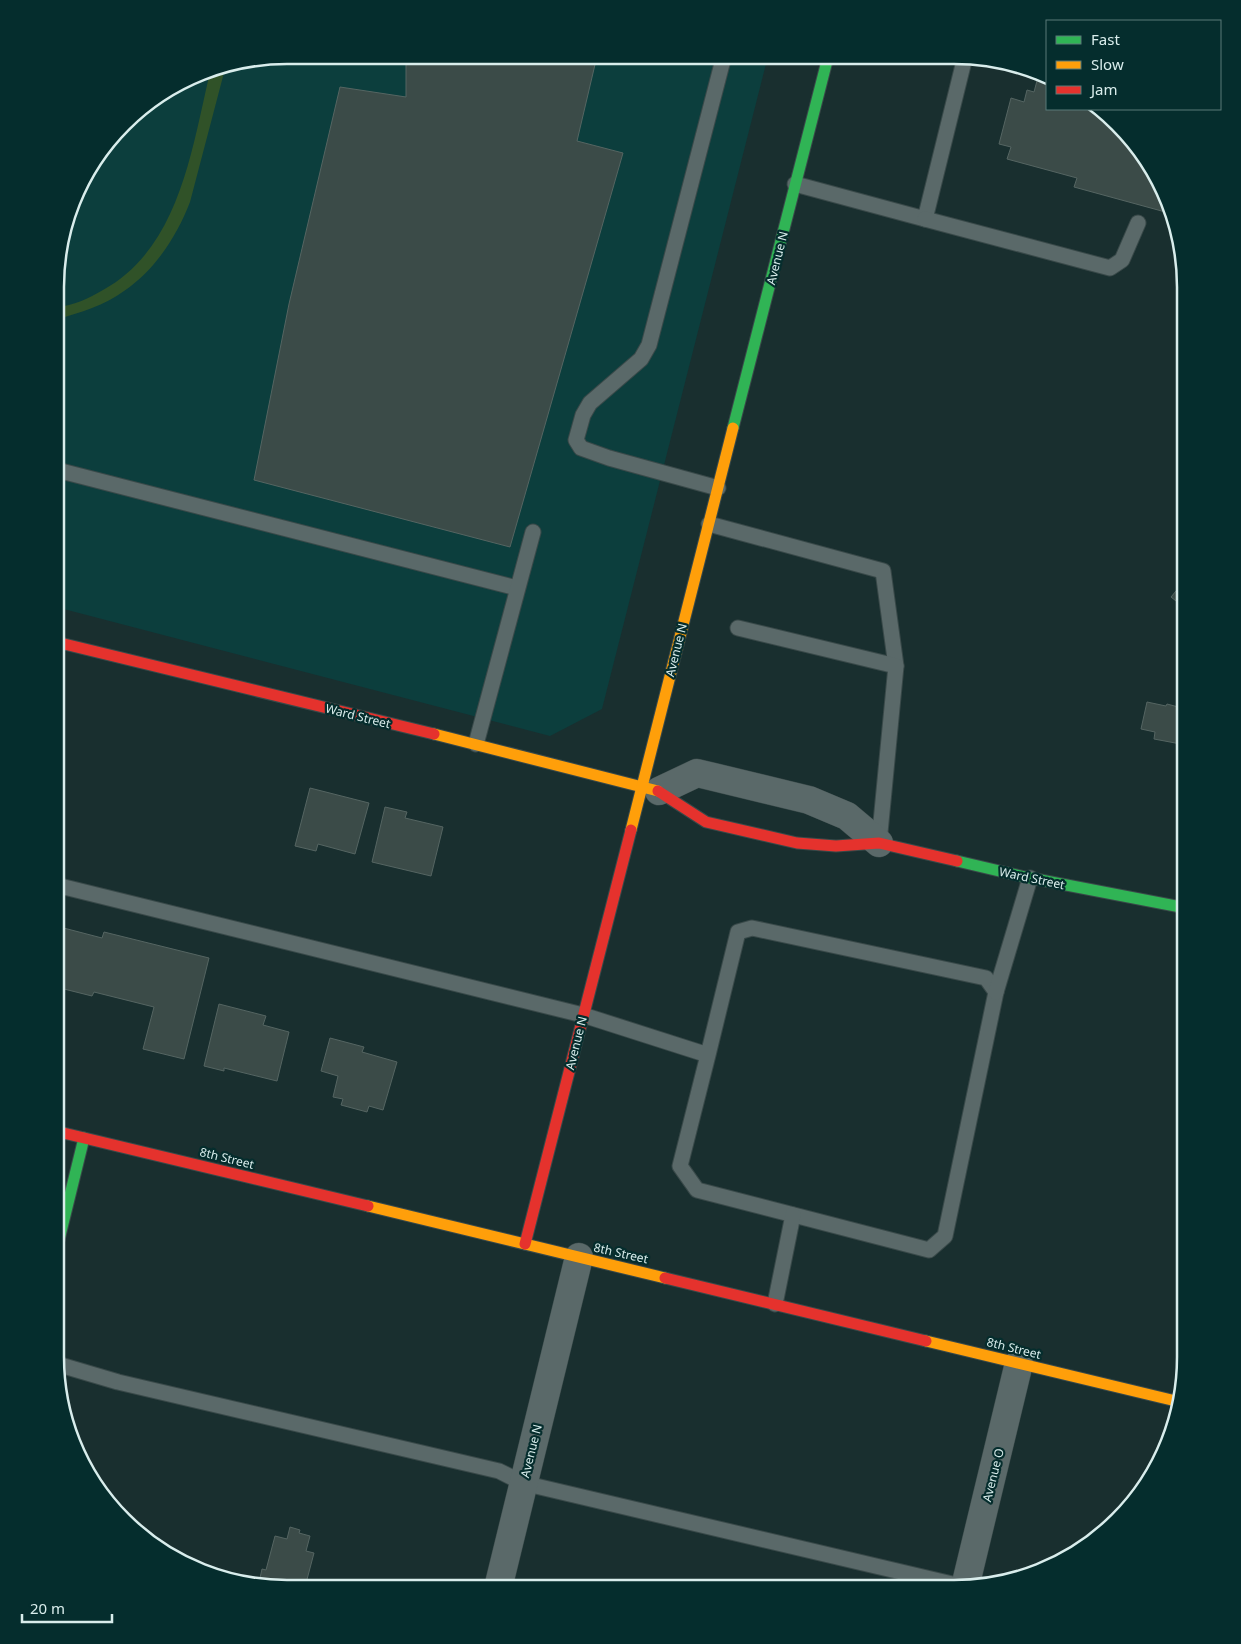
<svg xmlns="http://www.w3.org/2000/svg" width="1241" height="1644" font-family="'Noto Sans',sans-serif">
  <rect width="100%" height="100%" fill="#192f2f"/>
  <polygon fill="#0c3e3d" points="286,55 768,56 602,709 550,736 56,607 57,256 86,171 134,112 212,67"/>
  <path fill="#305228" d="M226,65L190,202C177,236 155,270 124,291C105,305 80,313 57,319V307C73,306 89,298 103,290C181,247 192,146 211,68Z"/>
  <g fill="#3b4b48" stroke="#556562">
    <polygon points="406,55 597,56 577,141 623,153 510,547 254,480 289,304 340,87 406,97"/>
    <polygon points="1038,77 1047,81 1047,109 1100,109 1129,134 1162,184 1169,213 1074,187 1077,178 1007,159 1011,147 999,144 1011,98 1024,102 1027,90 1034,92"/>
    <polygon points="1186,579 1186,609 1171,597"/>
    <polygon points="1147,702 1166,706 1167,704 1186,709 1186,745 1154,739 1155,732 1141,729"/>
    <polygon points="310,788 369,803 355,854 318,844 316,851 295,846"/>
    <polygon points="385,807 407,812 405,818 443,827 431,876 372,862"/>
    <polygon points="56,926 102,938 104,932 209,958 184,1059 143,1049 154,1007 94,992 92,996 56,987"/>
    <polygon points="219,1004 266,1016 263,1025 289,1032 277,1081 224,1068 224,1071 204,1066"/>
    <polygon points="330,1038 364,1047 362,1052 397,1062 383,1110 369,1106 367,1112 341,1105 343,1099 333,1097 338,1076 321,1071"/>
    <polygon points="290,1527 300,1530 299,1533 310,1536 306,1551 314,1553 305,1587 258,1587 262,1569 266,1570 275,1536 287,1539"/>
  </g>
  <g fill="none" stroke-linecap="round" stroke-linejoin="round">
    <defs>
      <g id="lane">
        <polyline points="795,184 925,219 965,57"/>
        <polyline points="925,219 1110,268 1122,260 1138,223"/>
        <polyline points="57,470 517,588"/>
        <polyline points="718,488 609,458 581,448 576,440 583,415 590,403 641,359 649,345 724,56"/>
        <polyline points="709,524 883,571 896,666"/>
        <polyline points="738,628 896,666 879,843"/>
        <polyline points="476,744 533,532"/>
        <polyline points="56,885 583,1015 708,1055 680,1166 697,1190 929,1250 945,1236 996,992 986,978 752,928 738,932 708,1055"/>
        <polyline points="996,992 1030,878"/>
        <polyline points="775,1304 793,1215"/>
        <polyline points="57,1364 118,1382 499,1471 523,1483 965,1587"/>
      </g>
      <g id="street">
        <polyline points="659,791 697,773 809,800 847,816 879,843"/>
        <polyline points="965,1587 1019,1363"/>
        <polyline points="498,1588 579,1257"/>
      </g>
      <g id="fast">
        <polyline points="733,428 828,57"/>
        <polyline points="957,861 1025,877 1186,908"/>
        <polyline points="55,1256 84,1138"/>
      </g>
      <g id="slow">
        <polyline points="434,734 658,791"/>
        <polyline points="631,830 733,428"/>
        <polyline points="368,1206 665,1278"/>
        <polyline points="926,1341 1180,1402"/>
      </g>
      <g id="jam">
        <polyline points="56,642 434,734"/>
        <polyline points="658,791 706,822 797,843 836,846 879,843 957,861"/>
        <polyline points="55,1131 368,1206"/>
        <polyline points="525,1244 631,830"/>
        <polyline points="665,1278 926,1341"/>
      </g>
    </defs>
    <use href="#lane" stroke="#394949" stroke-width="17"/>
    <use href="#street" stroke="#394949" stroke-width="29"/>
    <use href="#fast" stroke="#394949" stroke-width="13"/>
    <use href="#slow" stroke="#394949" stroke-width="13"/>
    <use href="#jam" stroke="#394949" stroke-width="13"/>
    <use href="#lane" stroke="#5a6969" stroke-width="15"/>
    <use href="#street" stroke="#5a6969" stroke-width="28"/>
    <use href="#fast" stroke="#30b455" stroke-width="11"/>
    <use href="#slow" stroke="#ff9f0a" stroke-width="11"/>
    <use href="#jam" stroke="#e5322d" stroke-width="11"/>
  </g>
  <g text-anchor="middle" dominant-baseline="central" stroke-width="4.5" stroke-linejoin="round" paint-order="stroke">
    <g font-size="12" fill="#d9edec" stroke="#052d2d">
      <text transform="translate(777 258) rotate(-76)">Avenue N</text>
      <text transform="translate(676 650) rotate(-76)">Avenue N</text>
      <text transform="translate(358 716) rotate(14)">Ward Street</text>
      <text transform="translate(1032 878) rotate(12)">Ward Street</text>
      <text transform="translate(576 1043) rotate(-76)">Avenue N</text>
      <text transform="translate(227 1158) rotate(14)">8th Street</text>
      <text transform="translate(621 1253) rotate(13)">8th Street</text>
      <text transform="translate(1014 1348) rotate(14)">8th Street</text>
      <text transform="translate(531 1451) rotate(-76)">Avenue N</text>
      <text transform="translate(993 1475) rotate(-76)">Avenue O</text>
    </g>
  </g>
  <path d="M0 0H1241V1644H0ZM287 64H954A223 223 0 0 1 1177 287V1357A223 223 0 0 1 954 1580H287A223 223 0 0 1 64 1357V287A223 223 0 0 1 287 64Z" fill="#052d2d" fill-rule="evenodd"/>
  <path fill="none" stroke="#d9edec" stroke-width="2.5" d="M287 64H954A223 223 0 0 1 1177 287V1357A223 223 0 0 1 954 1580H287A223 223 0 0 1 64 1357V287A223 223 0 0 1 287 64Z"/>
  <rect x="1046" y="20" width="175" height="90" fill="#052d2d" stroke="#5a7a79"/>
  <rect x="1056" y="36" width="25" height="8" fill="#30b455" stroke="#5a7a79"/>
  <text x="1091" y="45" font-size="15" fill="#d9edec">Fast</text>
  <rect x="1056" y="61" width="25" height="8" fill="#ff9f0a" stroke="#5a7a79"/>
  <text x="1091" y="70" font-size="15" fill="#d9edec">Slow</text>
  <rect x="1056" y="86" width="25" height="8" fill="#e5322d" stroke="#5a7a79"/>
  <text x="1091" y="95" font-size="15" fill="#d9edec">Jam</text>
  <path d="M22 1614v8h90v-8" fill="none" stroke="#d9edec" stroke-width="2.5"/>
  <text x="30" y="1614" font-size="15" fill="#d9edec" stroke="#052d2d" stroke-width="4" paint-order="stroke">20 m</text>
</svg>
